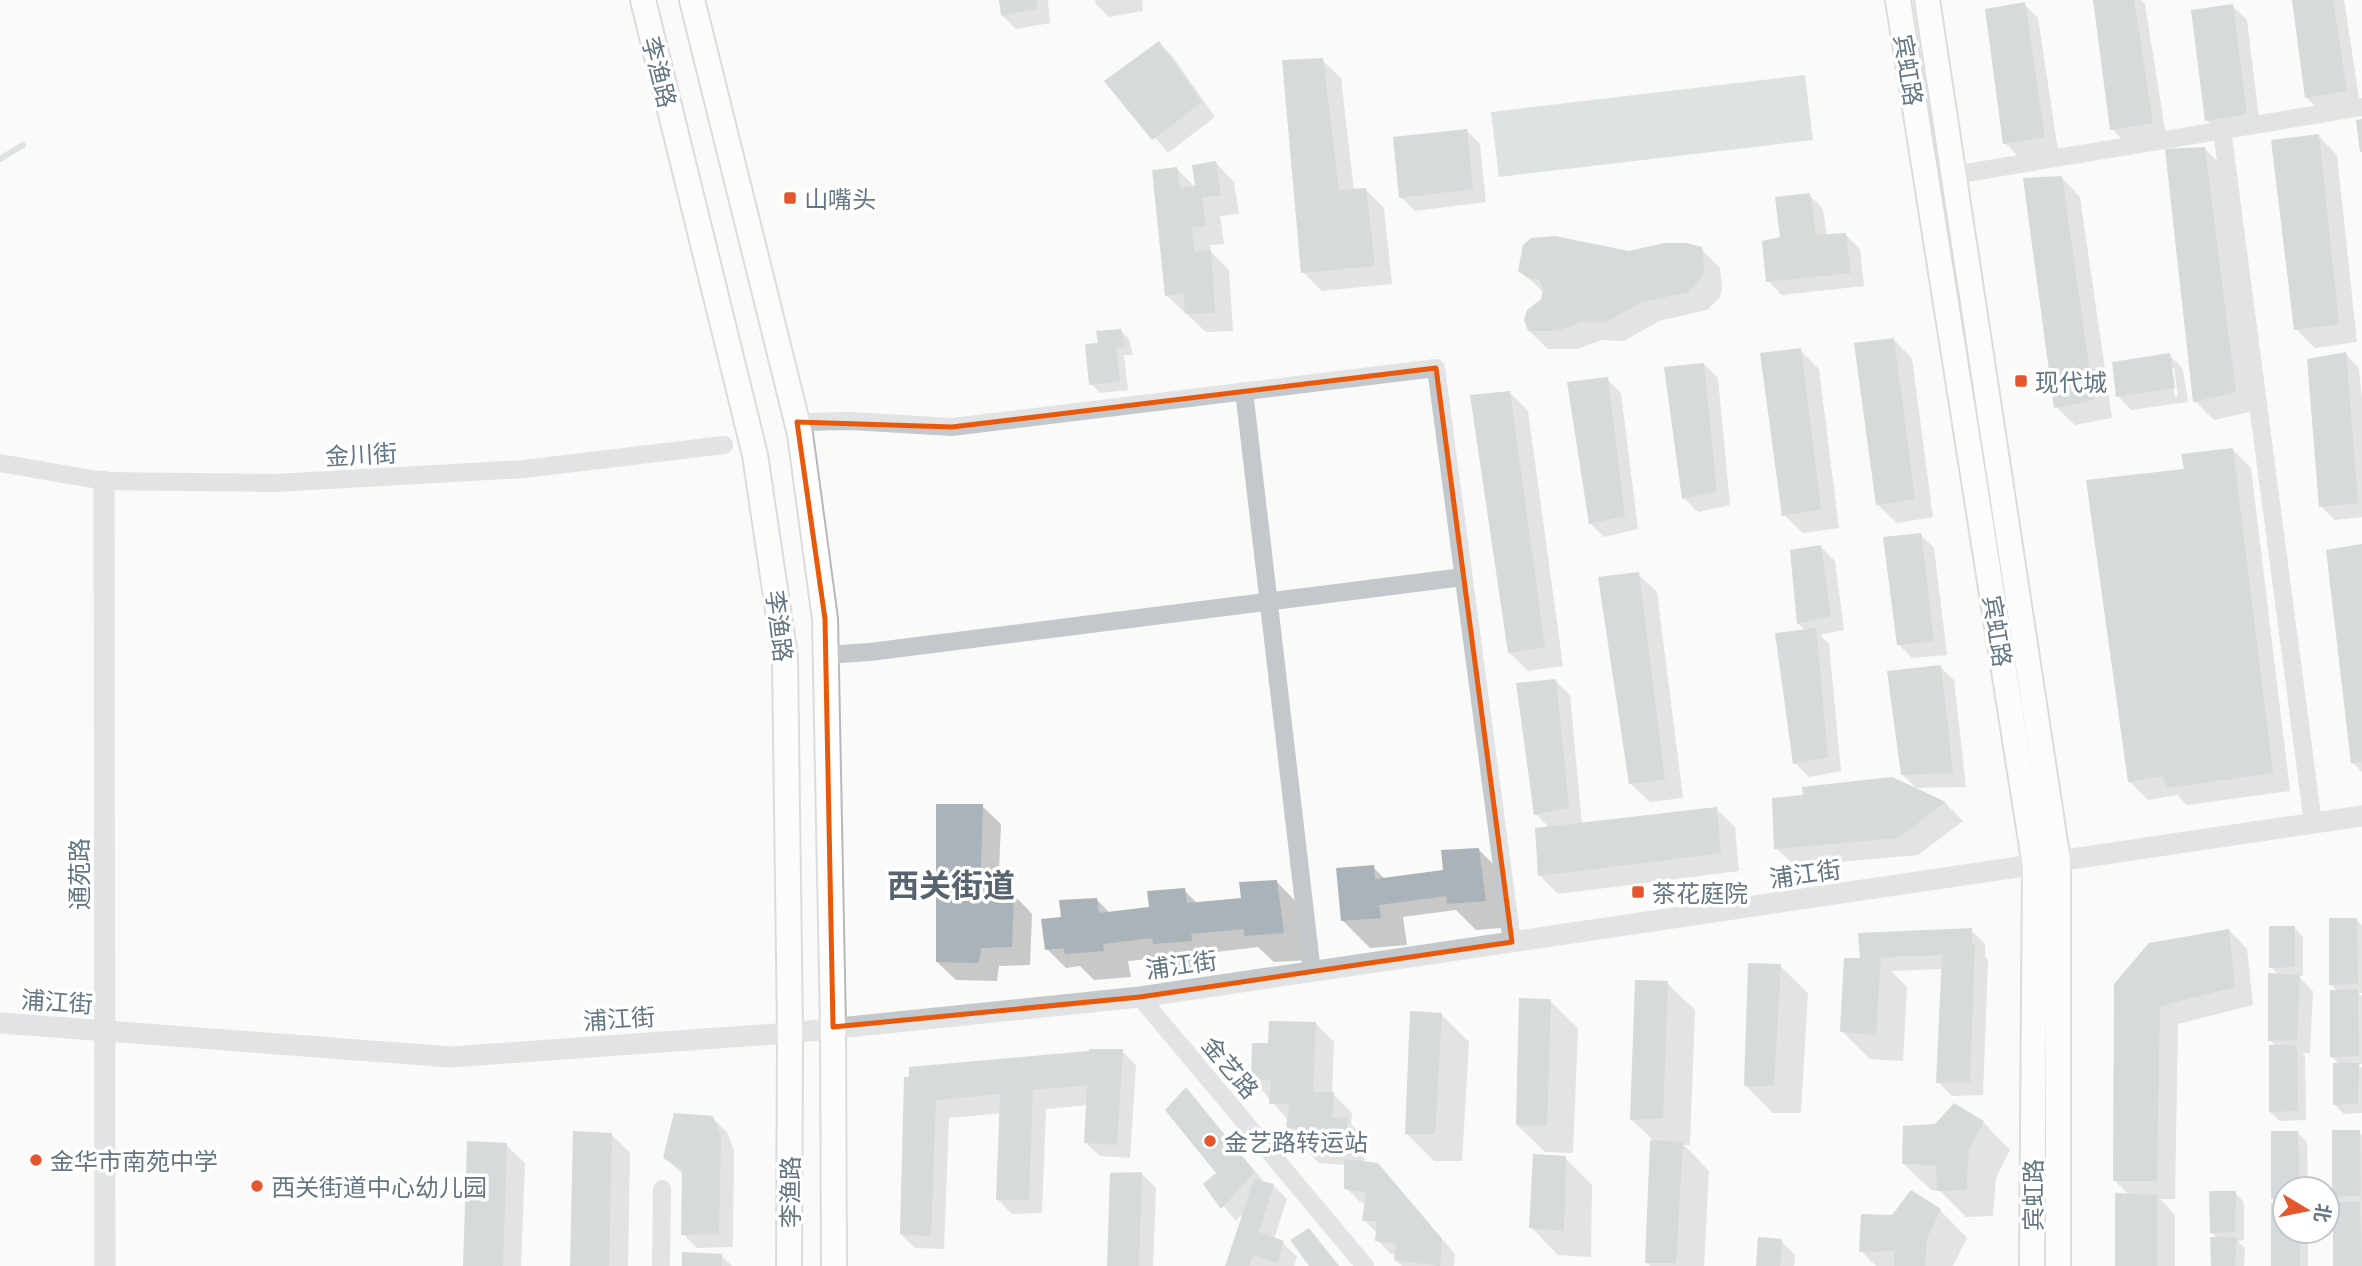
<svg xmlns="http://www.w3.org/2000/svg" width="2362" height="1266" font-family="'Noto Sans','Noto Sans SC',sans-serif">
  <rect width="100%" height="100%" fill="#fafaf8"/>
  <polygon fill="#bbc7cb" points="1805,75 1813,140 1499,177 1491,112"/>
  <g fill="#0003" fill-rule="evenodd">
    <polygon points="1001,0 1048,0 1050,23 1016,29 1002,15"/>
    <polygon points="1095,0 1142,0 1143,11 1109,17 1096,4"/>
    <polygon points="2095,0 2141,0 2145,4 2166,136 2126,143 2112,129"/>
    <polygon points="2294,0 2344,0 2360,104 2320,111 2306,97"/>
    <polygon points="2024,4 2038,18 2058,150 2019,157 2005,143"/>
    <polygon points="2233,6 2247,20 2260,127 2221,134 2207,120"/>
    <polygon points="1159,43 1173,57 1215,117 1168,153 1107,81"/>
    <polygon points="1322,60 1341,78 1354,191 1366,190 1384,208 1392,284 1322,291 1303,272"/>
    <polygon points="1466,130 1480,144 1486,202 1415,211 1401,197"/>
    <polygon points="2318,136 2337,155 2357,342 2315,348 2296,329"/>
    <polygon points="2204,148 2223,167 2254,411 2214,420 2195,401"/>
    <polygon points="1216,163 1234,182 1239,214 1220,216 1224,244 1210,245 1211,252 1229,270 1233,331 1206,332 1166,295 1177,169 1197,189"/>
    <polygon points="2062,178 2080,197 2112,418 2075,425 2056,407"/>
    <polygon points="1809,195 1823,209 1827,236 1846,235 1860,249 1864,286 1782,295 1768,281 1782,238"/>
    <polygon points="1701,249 1720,268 1722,288 1720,297 1707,310 1659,321 1624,341 1602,340 1577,349 1548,349 1529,331 1544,293 1520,270 1629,253"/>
    <polygon points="1120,330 1129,339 1133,355 1124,355 1128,390 1100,393 1091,384 1100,345"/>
    <polygon points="1894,340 1912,358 1933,517 1897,523 1878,505"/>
    <polygon points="1800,350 1819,369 1839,528 1803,533 1784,515"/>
    <polygon points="2346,354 2359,368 2362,400 2362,517 2335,520 2321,506"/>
    <path d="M2169,355L2183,369L2188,402L2131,410L2118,396ZM2170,368H2174L2178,396L2175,397Z"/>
    <polygon points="1704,364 1718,378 1730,505 1698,512 1684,498"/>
    <polygon points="1607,379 1621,393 1638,529 1604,537 1591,524"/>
    <polygon points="1510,393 1528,411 1563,666 1528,671 1509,652"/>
    <polygon points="2233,450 2251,468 2290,791 2187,805 2177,795 2148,800 2129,781 2186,471"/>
    <polygon points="1920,534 1934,548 1947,655 1912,658 1898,644"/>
    <polygon points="2362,545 2362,772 2352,762"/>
    <polygon points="1821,547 1835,561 1844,630 1820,635 1829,644 1841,771 1809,777 1795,763 1806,631 1798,623"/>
    <polygon points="1638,574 1657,592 1683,798 1650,802 1631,784"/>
    <polygon points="1940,667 1954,680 1966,787 1916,788 1902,774"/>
    <polygon points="1556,681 1570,695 1582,824 1716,809 1735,827 1739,871 1558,894 1540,876 1550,828 1536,814"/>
    <polygon points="1892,779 1945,803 1963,821 1918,855 1795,866 1776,848 1805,796"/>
    <polygon points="982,806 1001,824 998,895 1014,895 1032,914 1030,965 999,966 997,981 956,980 937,962"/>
    <polygon points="1478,849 1506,877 1513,927 1476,930 1456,910 1403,917 1407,945 1370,948 1343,921 1373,867 1386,880 1445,872"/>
    <polygon points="1276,881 1303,909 1310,960 1274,962 1258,947 1216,952 1218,968 1182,971 1168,957 1128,961 1131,977 1094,980 1080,966 1066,968 1047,949 1063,918 1096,899 1110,913 1151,909 1184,890 1198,904 1242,899"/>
    <polygon points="2356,919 2362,925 2362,993 2358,993 2362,996 2362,1064 2358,1064 2362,1068 2362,1113 2344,1114 2335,1105 2340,1065 2331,1056 2337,991 2330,984"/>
    <polygon points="2294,928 2303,937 2303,976 2298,976 2313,991 2310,1053 2302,1053 2305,1056 2306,1120 2280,1121 2270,1112 2277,1047 2270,1040 2279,976 2271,967"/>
    <polygon points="1971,930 1985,944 1985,957 1988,960 1983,1095 1952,1096 1938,1082 1943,969 1891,971 1907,987 1903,1061 1870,1059 1842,1031 1862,960"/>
    <polygon points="2229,930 2247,949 2253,1005 2178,1024 2175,1199 2160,1199 2175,1215 2175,1266 2117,1266 2130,1196 2115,1181 2116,985"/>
    <polygon points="1780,966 1808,993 1801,1113 1773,1113 1745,1085"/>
    <polygon points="1667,983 1695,1010 1690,1145 1684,1145 1709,1171 1704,1266 1650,1266 1647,1263 1655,1142 1631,1119"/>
    <polygon points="1550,1001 1578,1028 1573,1153 1545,1152 1517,1125"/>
    <polygon points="1441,1014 1469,1042 1462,1161 1434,1161 1407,1134"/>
    <polygon points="1316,1024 1334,1042 1332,1093 1352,1113 1351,1124 1365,1138 1364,1163 1391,1179 1455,1254 1454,1266 1402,1266 1395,1260 1396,1255 1391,1254 1377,1240 1378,1234 1364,1220 1366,1203 1360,1202 1346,1188 1346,1165 1319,1163 1301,1145 1301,1141 1288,1128 1289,1121 1253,1080 1270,1045"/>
    <polygon points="1122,1051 1136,1065 1130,1158 1100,1156 1086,1143 1088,1105 1046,1109 1042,1213 1012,1214 998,1200 1001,1113 949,1118 944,1249 915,1248 901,1234 906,1079"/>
    <polygon points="1186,1090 1266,1184 1273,1185 1287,1199 1274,1239 1283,1243 1297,1257 1294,1266 1227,1266 1246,1210 1236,1221 1205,1184 1218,1173"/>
    <polygon points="712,1118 727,1132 734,1151 733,1247 697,1248 683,1234 684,1175 665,1158"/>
    <polygon points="1983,1122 2010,1150 1996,1178 1993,1216 1966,1217 1940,1191 1931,1190 1903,1163"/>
    <polygon points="2359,1132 2362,1135 2362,1266 2334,1266 2340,1204 2333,1197"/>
    <polygon points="2298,1133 2307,1142 2308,1189 2285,1189 2285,1231 2308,1231 2308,1266 2273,1266 2279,1205 2272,1198"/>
    <polygon points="612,1135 630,1153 628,1266 571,1266"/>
    <polygon points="506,1145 525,1163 521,1266 464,1266"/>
    <polygon points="1565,1158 1592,1185 1591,1257 1558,1255 1531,1227"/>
    <polygon points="1142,1174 1156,1188 1153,1266 1108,1266"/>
    <polygon points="2235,1193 2244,1202 2244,1240 2238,1241 2245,1248 2244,1266 2212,1266 2218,1239 2211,1232"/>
    <polygon points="1940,1210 1967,1238 1953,1266 1876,1266 1861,1251 1893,1216"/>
    <polygon points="1781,1241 1795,1255 1794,1266 1758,1266"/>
    <polygon points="721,1255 732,1266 684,1266"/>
  </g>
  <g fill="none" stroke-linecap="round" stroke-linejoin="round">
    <polyline stroke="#bbc7cb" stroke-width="6" points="0,159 23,145"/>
  </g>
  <g fill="#aab3b9">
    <polygon points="999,0 1036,0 1037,9 1001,16"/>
    <polygon points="2093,0 2134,0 2153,123 2110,130"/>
    <polygon points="2292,0 2333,0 2347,91 2305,98"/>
    <polygon points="2025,2 2045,137 2003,144 1985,9"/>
    <polygon points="2233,4 2247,114 2205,121 2191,10"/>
    <polygon points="1159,41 1202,102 1152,140 1104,81"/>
    <polygon points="1323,58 1339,190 1366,188 1375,266 1301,273 1282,60"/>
    <polygon points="2362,119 2362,152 2360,152 2356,120"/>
    <polygon points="1467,129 1473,189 1399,198 1393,137"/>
    <polygon points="2319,134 2339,324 2294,330 2271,140"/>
    <polygon points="2205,147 2236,392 2193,402 2165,149"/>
    <polygon points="1216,161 1221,196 1202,197 1206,226 1192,227 1194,252 1211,250 1215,313 1185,314 1183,293 1165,296 1152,170 1177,167 1180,189 1195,186 1192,165"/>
    <polygon points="2062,176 2094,400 2054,408 2023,178"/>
    <polygon points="1810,193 1816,235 1846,233 1851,273 1766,282 1762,241 1780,237 1775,197"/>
    <polygon points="1555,236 1629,251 1664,243 1686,243 1702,247 1704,268 1702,278 1688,292 1640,303 1605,323 1582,322 1557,331 1528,331 1524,320 1527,310 1541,299 1543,290 1539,280 1528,278 1518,271 1523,245 1531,238"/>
    <polygon points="1121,329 1125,347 1116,347 1120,381 1089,385 1085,344 1098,343 1096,331"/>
    <polygon points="1894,338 1915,499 1876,505 1854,343"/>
    <polygon points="1801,348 1821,509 1782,516 1760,353"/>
    <polygon points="2346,352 2358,503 2319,507 2307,359"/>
    <polygon points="2170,353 2175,388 2116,397 2112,362"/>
    <polygon points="1704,363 1717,492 1682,499 1664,367"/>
    <polygon points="1608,377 1625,516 1589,524 1567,382"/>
    <polygon points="1510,391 1545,647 1508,653 1470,395"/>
    <polygon points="2233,448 2273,773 2167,788 2163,776 2128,782 2086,480 2184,469 2181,454"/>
    <polygon points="1921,533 1934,641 1897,645 1883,537"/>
    <polygon points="2362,544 2362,762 2351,763 2326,550"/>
    <polygon points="1821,545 1831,616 1797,624 1790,550"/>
    <polygon points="1639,572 1665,780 1629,784 1598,577"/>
    <polygon points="1816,628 1828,757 1793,764 1775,633"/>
    <polygon points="1941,665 1953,773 1901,775 1887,671"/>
    <polygon points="1556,679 1569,808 1534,815 1516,683"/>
    <polygon points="1892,777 1946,802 1898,838 1774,849 1772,798 1803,795 1802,787"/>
    <polygon points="936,804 983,804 980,892 1014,893 1012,947 981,948 979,963 936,962"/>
    <polygon points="1717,807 1721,853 1538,876 1535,828"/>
    <polygon points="1479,848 1486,901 1447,904 1446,896 1379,905 1381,918 1341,921 1336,868 1374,865 1375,879 1443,870 1441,850"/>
    <polygon points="1277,880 1284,933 1244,936 1244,929 1191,934 1192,941 1153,944 1152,938 1103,944 1104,951 1065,954 1064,948 1045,950 1041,919 1061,917 1059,900 1097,898 1099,913 1149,907 1147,891 1185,888 1187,903 1241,898 1239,882"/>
    <polygon points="2329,918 2357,918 2358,984 2329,985"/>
    <polygon points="2269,926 2295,926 2295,967 2269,968"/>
    <polygon points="1972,928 1972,945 1975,945 1970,1082 1936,1083 1942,955 1881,957 1876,1035 1840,1032 1844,958 1860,958 1858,933"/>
    <polygon points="2229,929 2235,987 2160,1006 2157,1181 2113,1181 2114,984 2149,943"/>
    <polygon points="1748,963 1781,964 1774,1086 1744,1086"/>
    <polygon points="2268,973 2300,975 2297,1040 2268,1041"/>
    <polygon points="1635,980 1668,981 1663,1118 1630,1120"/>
    <polygon points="2358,989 2359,1056 2330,1057 2330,990"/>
    <polygon points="1519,998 1551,999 1547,1126 1516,1125"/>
    <polygon points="1410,1011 1442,1013 1435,1134 1405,1134"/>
    <polygon points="1269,1021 1316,1022 1313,1092 1334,1092 1332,1118 1347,1117 1346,1147 1299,1145 1302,1127 1286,1128 1289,1104 1269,1104 1271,1080 1251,1081 1252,1043 1268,1043"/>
    <polygon points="2269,1045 2297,1045 2298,1111 2269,1112"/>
    <polygon points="1089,1049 1123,1049 1117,1145 1084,1143 1087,1085 1033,1090 1029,1200 996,1200 1000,1094 936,1100 931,1236 900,1234 904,1077 909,1077 909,1067 1089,1051"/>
    <polygon points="2333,1063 2359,1063 2358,1104 2333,1105"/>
    <polygon points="1186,1087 1255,1172 1221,1209 1203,1184 1216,1173 1165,1110"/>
    <polygon points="1954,1103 1984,1121 1969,1150 1966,1190 1937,1191 1936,1165 1902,1164 1903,1126 1935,1124"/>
    <polygon points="674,1113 713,1116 721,1136 719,1234 681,1235 682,1170 663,1158"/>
    <polygon points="2332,1130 2360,1130 2361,1196 2332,1197"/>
    <polygon points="573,1131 612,1133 609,1266 570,1266"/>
    <polygon points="2271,1131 2298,1131 2300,1189 2285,1189 2285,1198 2271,1199"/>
    <polygon points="1650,1140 1683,1142 1676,1263 1645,1263"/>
    <polygon points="467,1141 507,1143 503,1266 463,1266"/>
    <polygon points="1533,1154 1566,1156 1564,1231 1529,1228"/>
    <polygon points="1344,1159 1378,1163 1442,1239 1440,1266 1394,1260 1396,1244 1375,1241 1377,1221 1362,1221 1366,1192 1344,1189"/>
    <polygon points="1142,1172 1139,1266 1107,1266 1110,1173"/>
    <polygon points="1254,1179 1274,1184 1259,1232 1284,1241 1277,1263 1253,1255 1249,1266 1225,1266"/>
    <polygon points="1911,1190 1941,1209 1927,1238 1925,1266 1894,1266 1894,1251 1859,1252 1861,1214 1892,1215"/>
    <polygon points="2209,1191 2236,1191 2235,1232 2210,1233"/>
    <polygon points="2115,1193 2157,1195 2157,1266 2115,1266"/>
    <polygon points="2333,1202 2360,1202 2362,1266 2333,1266"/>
    <polygon points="2271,1203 2285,1203 2285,1231 2300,1231 2300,1266 2271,1266"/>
    <polygon points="1309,1228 1339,1266 1309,1266 1290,1240"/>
    <polygon points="1758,1237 1782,1239 1780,1266 1756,1266"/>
    <polygon points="2210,1237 2237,1237 2235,1266 2211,1266"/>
    <polygon points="682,1252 722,1254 722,1266 682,1266"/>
  </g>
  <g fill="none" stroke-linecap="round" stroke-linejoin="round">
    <defs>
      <g id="secondary">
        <polyline points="643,0 755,455 785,657 790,1033 789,1266"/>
        <polyline points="692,0 800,434 825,619 833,1027 834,1266"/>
        <polyline points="1898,0 2035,866 2032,1266"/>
        <polyline points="1927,0 2058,862 2058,1266"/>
      </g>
    </defs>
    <use href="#secondary" stroke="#b3babf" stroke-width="28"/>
    <g stroke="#c3c8cc" stroke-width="18">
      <polyline points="2222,130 2313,823"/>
      <polyline points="1954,175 2362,107"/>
      <polyline points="1244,391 1312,972"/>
      <polyline points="797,422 851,421 952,427 1436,368 1512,942"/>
      <polyline points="0,463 104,481 276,483 524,469 724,445"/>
      <polyline points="825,655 870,652 1463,577"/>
      <polyline points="1140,997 1365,1266"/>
      <polyline points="661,1266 662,1189"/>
    </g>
    <g stroke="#c3c8cc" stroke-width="21">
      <polyline points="104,481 105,1266"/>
      <polyline points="0,1023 451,1057 790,1033 1140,997 2362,816"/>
    </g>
    <use href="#secondary" stroke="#fff" stroke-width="24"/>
  </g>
  <path d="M0 0H2362V1266H0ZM1436,368L1512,942L1140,997L833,1027L825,619L797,422L952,427Z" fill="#fafaf8" fill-opacity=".55" fill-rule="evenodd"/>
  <path fill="none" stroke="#e8590c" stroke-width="5" stroke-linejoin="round" d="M1436,368L1512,942L1140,997L833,1027L825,619L797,422L952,427Z"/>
  <g fill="#e4572e" stroke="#fff" stroke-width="2.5">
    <rect x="783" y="191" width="14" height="14" rx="3.5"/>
    <rect x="2014" y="374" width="14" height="14" rx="3.5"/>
    <rect x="1631" y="885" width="14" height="14" rx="3.5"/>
    <circle cx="1210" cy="1141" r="7"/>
    <circle cx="36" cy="1160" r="7"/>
    <circle cx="257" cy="1186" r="7"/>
  </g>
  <g text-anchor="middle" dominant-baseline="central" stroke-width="7" stroke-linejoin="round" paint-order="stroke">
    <g font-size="24" fill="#657683" stroke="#fff">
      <text transform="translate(1909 70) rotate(81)">宾虹路</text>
      <text transform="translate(660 72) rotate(76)">李渔路</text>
      <text transform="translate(361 454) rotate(-3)">金川街</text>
      <text transform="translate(780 626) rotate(83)">李渔路</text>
      <text transform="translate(1998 631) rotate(81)">宾虹路</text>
      <text transform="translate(1805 873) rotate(-8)">浦江街</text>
      <text transform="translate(78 874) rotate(-90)">通苑路</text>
      <text transform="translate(1181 964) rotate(-8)">浦江街</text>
      <text transform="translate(57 1001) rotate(4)">浦江街</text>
      <text transform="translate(619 1018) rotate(-4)">浦江街</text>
      <text transform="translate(1231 1067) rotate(50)">金艺路</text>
      <text transform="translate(789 1192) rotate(-90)">李渔路</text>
      <text transform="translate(2032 1195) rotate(-90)">宾虹路</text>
    </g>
    <g font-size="24" fill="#657683" stroke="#fff" text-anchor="start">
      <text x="804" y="198">山嘴头</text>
      <text x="2035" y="381">现代城</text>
      <text x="1652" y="892">茶花庭院</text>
      <text x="1224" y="1141">金艺路转运站</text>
      <text x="50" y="1160">金华市南苑中学</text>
      <text x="271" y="1186">西关街道中心幼儿园</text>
    </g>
    <g font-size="32" font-weight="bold" fill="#57646e" stroke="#fff">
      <text x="951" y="884">西关街道</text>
    </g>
  </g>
  <g transform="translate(2306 1210) rotate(100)"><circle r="33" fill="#ffffff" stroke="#c1c8cd" stroke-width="2"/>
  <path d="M0-5L12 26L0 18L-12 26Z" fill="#e4572e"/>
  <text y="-10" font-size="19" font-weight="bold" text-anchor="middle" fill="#657683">北</text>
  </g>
</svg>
